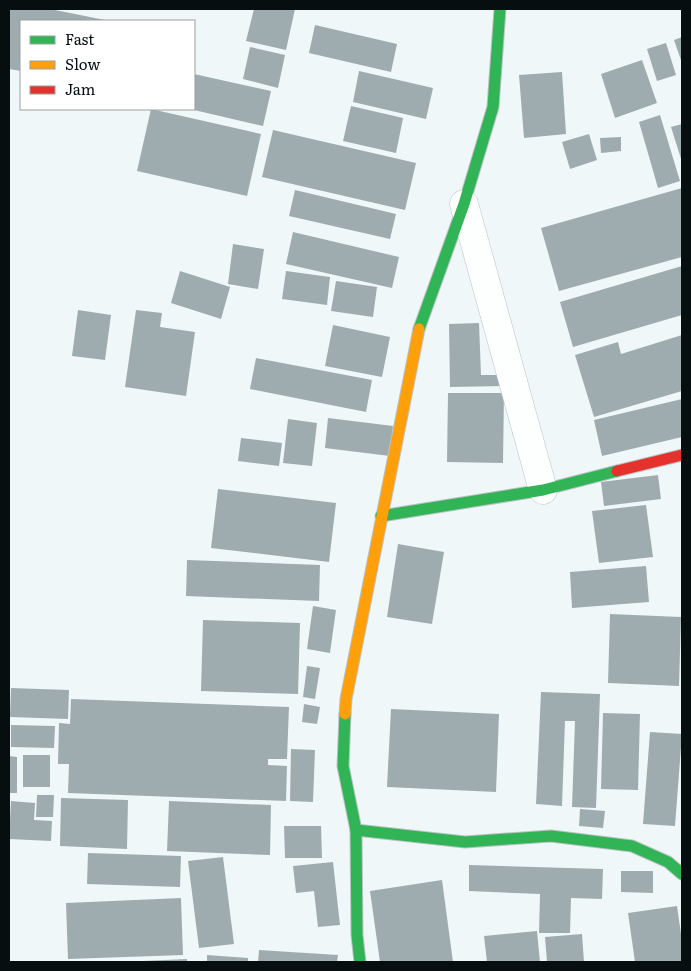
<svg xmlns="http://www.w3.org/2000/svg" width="691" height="971" font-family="Literata,serif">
  <rect width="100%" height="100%" fill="#f0f7f9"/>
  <g fill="#9facaf">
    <polygon points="9,9 50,9 110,21 21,21 21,71 9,69"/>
    <polygon points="254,9 295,9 286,50 246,41"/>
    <polygon points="315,25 397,44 391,72 309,53"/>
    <polygon points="682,37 682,63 674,40"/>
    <polygon points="666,43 676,75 657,81 647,49"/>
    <polygon points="250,47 285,55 278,88 243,79"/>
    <polygon points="642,60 657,103 615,118 601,74"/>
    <polygon points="359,71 433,88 426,119 353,102"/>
    <polygon points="562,72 566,134 524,138 519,75"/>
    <polygon points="194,74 271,91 263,126 194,110"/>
    <polygon points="351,106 403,118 396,153 343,141"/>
    <polygon points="151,109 261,134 247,196 137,171"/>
    <polygon points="660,115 680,181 658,188 639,122"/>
    <polygon points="682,124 682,162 671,127"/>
    <polygon points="273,130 416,163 405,210 262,177"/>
    <polygon points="589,134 597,160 570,169 562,142"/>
    <polygon points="621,137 621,151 601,153 600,138"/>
    <polygon points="682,188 682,257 559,291 541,228"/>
    <polygon points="295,190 396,214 390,239 289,216"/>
    <polygon points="293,232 399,257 392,288 286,264"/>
    <polygon points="233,244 264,249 258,289 228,284"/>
    <polygon points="682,266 682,315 573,347 560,302"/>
    <polygon points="180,271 230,287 221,319 171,303"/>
    <polygon points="286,271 330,277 327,305 282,299"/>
    <polygon points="336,281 377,287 373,317 331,311"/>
    <polygon points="78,310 111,315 105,360 72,356"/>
    <polygon points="136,310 162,313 160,327 195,332 186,396 125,387"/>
    <polygon points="479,323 481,375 504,375 505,386 450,387 449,324"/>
    <polygon points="333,325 390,337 382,377 325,366"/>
    <polygon points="682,335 682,391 594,417 575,355 618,342 621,354"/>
    <polygon points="256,358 372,380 366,412 250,389"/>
    <polygon points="448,393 504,393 503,463 447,462"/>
    <polygon points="682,399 682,437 602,456 594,420"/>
    <polygon points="328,418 393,426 390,456 325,448"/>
    <polygon points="288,419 317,423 312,466 283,463"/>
    <polygon points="241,438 282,443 279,466 238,461"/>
    <polygon points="658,475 661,499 604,506 601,482"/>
    <polygon points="218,489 336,503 329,562 211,548"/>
    <polygon points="646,505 653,557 599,563 592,511"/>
    <polygon points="398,544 444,552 432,624 387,617"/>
    <polygon points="187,560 320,565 319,601 186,596"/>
    <polygon points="646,566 649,602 572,608 570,572"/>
    <polygon points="313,606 336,610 330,653 307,649"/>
    <polygon points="610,614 681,617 679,686 608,683"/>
    <polygon points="203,620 300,623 298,694 201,691"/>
    <polygon points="307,666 320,668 315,699 303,697"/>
    <polygon points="11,688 69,690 68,719 10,717"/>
    <polygon points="541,692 600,694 596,808 572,807 575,721 565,721 562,806 536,804"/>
    <polygon points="71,699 289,707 287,759 268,759 268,765 287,766 286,801 68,793 69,764 58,764 59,723 70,724"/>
    <polygon points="304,704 320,707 317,724 302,722"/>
    <polygon points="391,709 499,714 496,792 387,787"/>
    <polygon points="603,713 640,714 638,790 601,789"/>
    <polygon points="11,725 55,726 54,748 11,747"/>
    <polygon points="650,732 682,734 675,826 643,824"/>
    <polygon points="291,749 315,750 313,802 290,801"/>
    <rect x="23" y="755" width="27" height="32"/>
    <polygon points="9,756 17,757 17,793 9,793"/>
    <polygon points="37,795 54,795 53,817 36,817"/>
    <polygon points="61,798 128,800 127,849 60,846"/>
    <polygon points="11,801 35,803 34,820 52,821 51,841 9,839"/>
    <polygon points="169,801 271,805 270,855 167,851"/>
    <polygon points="580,809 605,811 603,828 579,826"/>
    <polygon points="284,826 321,826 322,858 285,858"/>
    <polygon points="88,853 181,856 180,887 87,884"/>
    <polygon points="223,857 234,944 199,948 188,861"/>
    <polygon points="333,862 340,925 318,927 314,891 296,893 293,866"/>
    <polygon points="469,865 603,869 602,899 571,898 570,933 539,933 540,894 469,891"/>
    <polygon points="621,871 653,871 653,893 621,892"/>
    <polygon points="442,880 453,962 380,962 370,891"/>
    <polygon points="181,898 183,955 68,959 66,903"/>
    <polygon points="677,906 682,941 682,962 635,962 628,913"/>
    <polygon points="537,931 540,962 487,962 484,936"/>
    <polygon points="582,934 584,962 547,962 545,937"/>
    <polygon points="259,950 338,955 337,962 258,962"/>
    <polygon points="207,955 248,958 248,962 207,962"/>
    <polygon points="187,959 187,962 143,962 143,961"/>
  </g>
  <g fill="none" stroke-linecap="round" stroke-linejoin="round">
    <defs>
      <polyline id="street" points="464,204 543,490"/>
      <g id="fast">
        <polyline points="419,329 464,204 493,107 500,9"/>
        <polyline points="381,516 543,490 617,471"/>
        <polyline points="345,714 343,766 356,830 357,935 360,962"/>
        <polyline points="356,830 465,842 551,836 632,846 668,862 682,874"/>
      </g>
      <polyline id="slow" points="345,714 346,699 419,329"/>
      <polyline id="jam" points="617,471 682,455"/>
    </defs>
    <use href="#street" stroke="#bbc2c4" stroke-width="29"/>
    <use href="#fast" stroke="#bbc2c4" stroke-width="13"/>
    <use href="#slow" stroke="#bbc2c4" stroke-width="13"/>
    <use href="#jam" stroke="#bbc2c4" stroke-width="13"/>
    <use href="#street" stroke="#fdfefe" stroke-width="28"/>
    <use href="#fast" stroke="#30b455" stroke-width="11"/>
    <use href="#slow" stroke="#ff9f0a" stroke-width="11"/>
    <use href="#jam" stroke="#e5322d" stroke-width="11"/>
  </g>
  <rect width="691" height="971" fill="none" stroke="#060e10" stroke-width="20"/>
  <rect x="20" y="20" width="175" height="90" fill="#ffffff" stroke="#9b9f9f"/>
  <rect x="30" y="36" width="25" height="8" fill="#30b455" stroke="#9b9f9f"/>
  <text x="65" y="45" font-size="15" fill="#060e10">Fast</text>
  <rect x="30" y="61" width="25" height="8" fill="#ff9f0a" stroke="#9b9f9f"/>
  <text x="65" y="70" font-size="15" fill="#060e10">Slow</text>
  <rect x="30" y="86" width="25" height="8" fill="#e5322d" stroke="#9b9f9f"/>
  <text x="65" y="95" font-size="15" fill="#060e10">Jam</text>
</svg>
